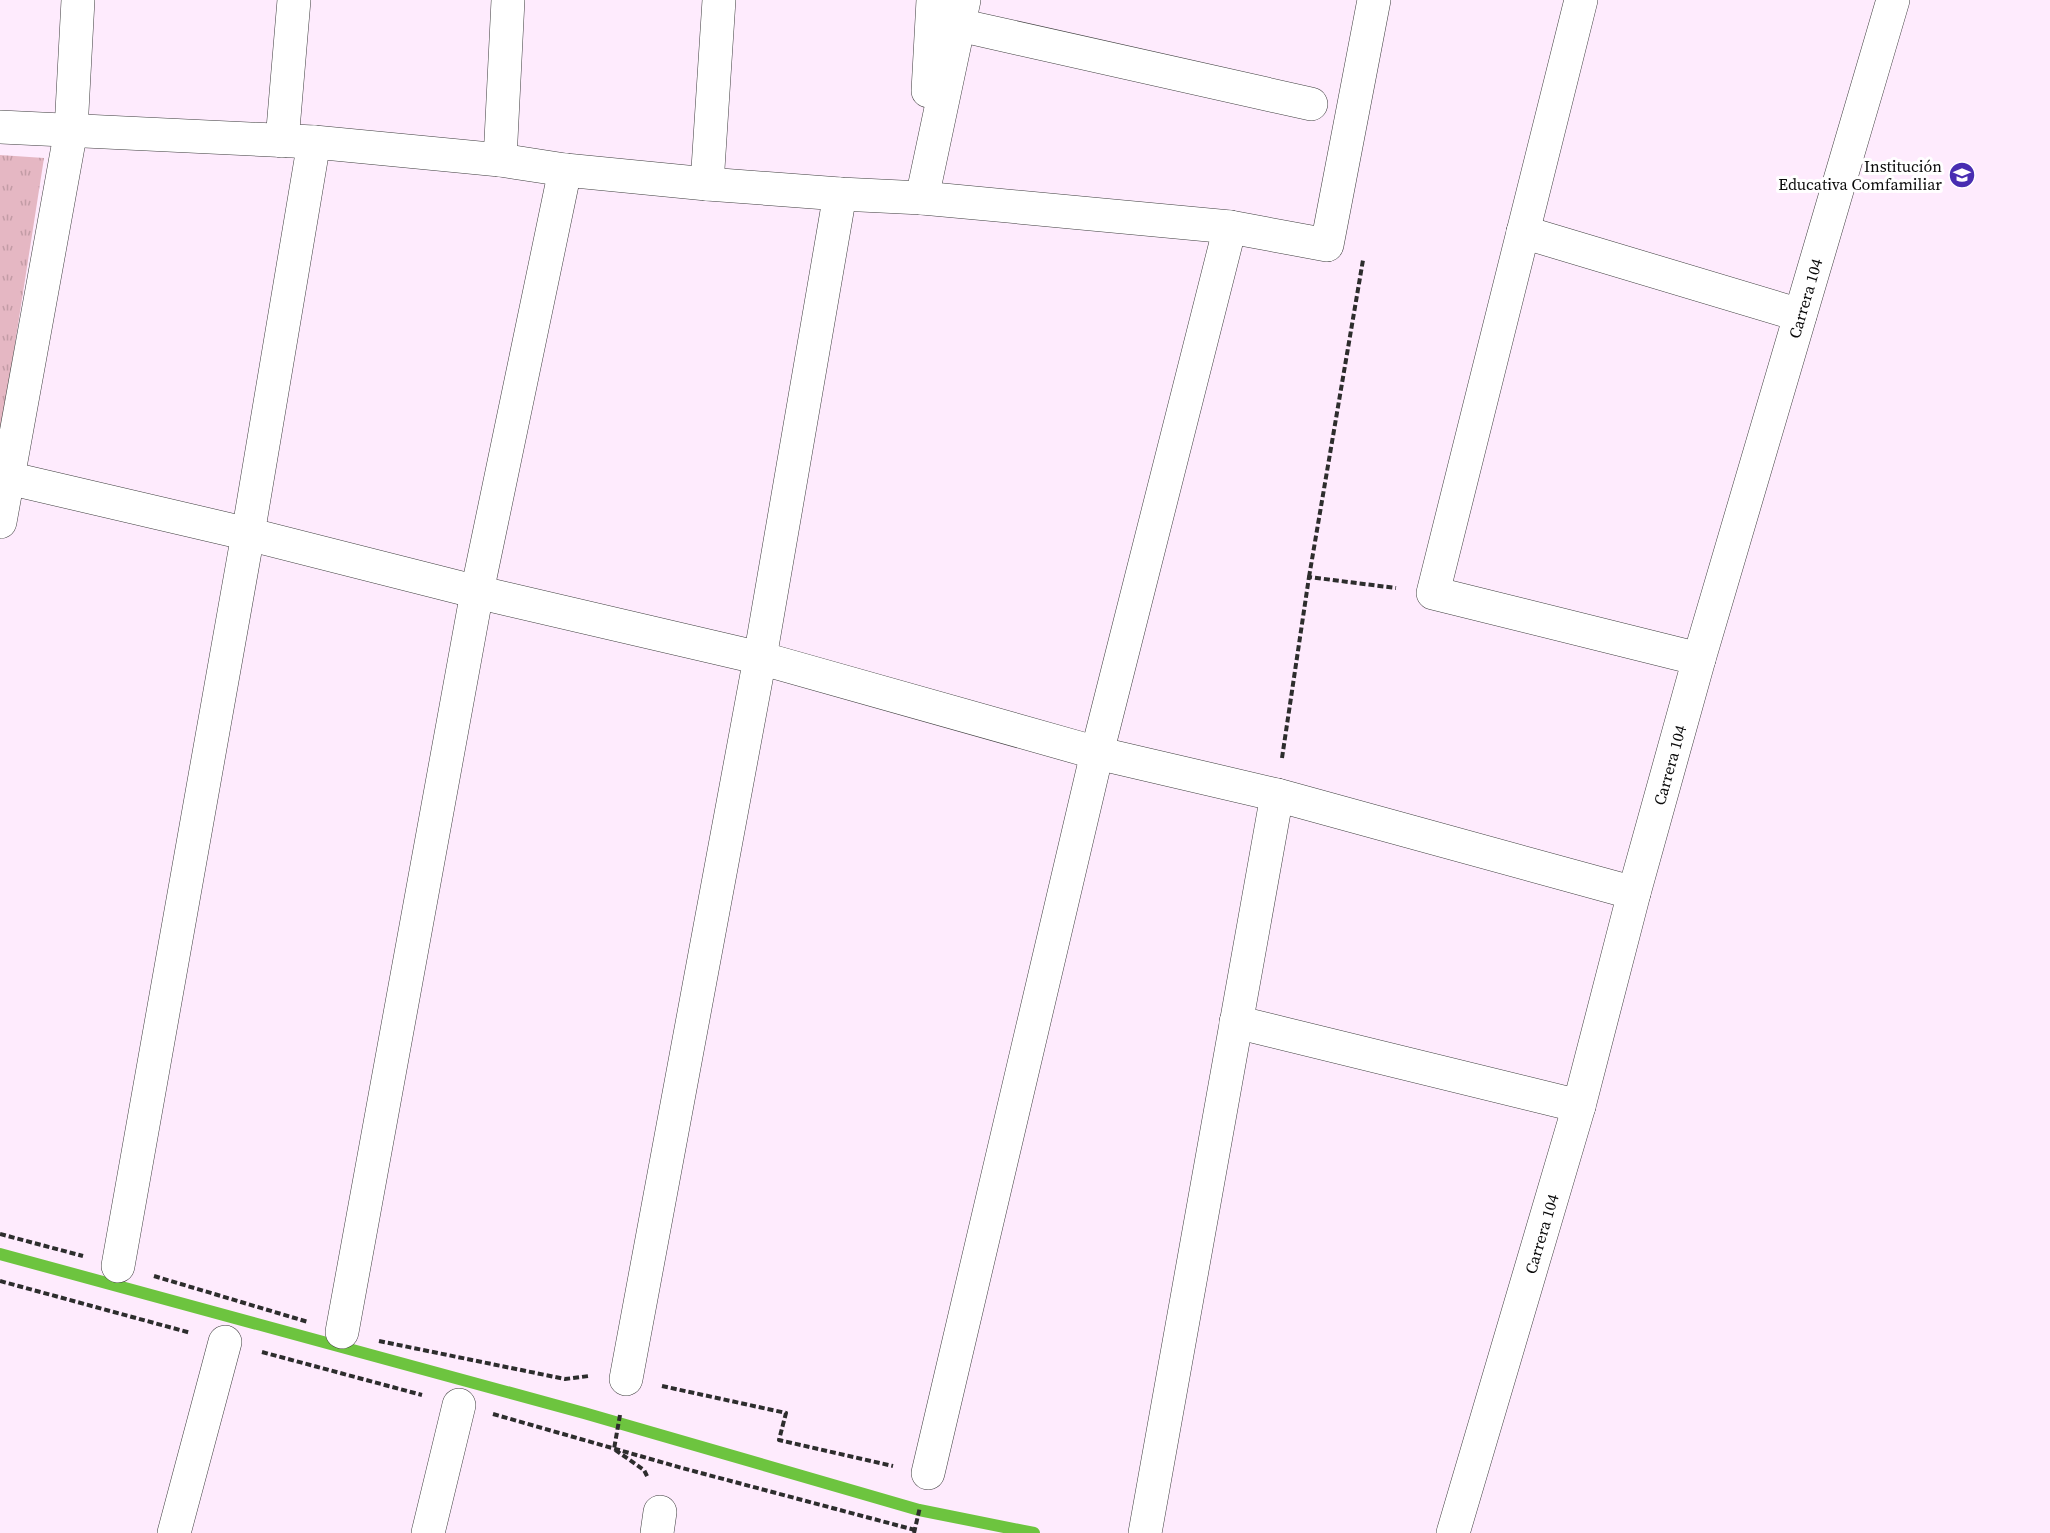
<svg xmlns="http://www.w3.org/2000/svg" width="2050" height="1533" font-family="'Source Serif 4',serif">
  <defs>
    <pattern id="grass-tufts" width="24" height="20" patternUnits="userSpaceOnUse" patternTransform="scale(1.5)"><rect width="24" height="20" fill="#e5b7c3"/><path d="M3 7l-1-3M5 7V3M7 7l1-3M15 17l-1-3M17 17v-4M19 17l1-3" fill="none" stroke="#c39ca6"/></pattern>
  </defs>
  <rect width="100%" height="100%" fill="#feebfd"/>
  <polygon fill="url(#grass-tufts)" points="0,155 44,158 0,440"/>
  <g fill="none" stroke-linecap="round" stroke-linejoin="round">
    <polyline stroke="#6dc43f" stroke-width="12" points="0,1254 584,1413 919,1510 1034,1533"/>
    <defs>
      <g id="minor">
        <polyline points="1581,0 1433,593 1699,659"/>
        <polyline points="959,25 1311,104"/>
        <polyline points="928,91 933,0"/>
        <polyline points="0,127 314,142 500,160 565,170 707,184 840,194 922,198 1230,227 1327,245 1374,0"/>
        <polyline points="282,141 294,0"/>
        <polyline points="500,160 508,0"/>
        <polyline points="707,184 719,0"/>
        <polyline points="922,198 964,0"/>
        <polyline points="1523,232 1800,315"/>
        <polyline points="0,476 248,534 477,592 760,658 1097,753 1277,795 1634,893"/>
        <polyline points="0,522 71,130 78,0"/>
        <polyline points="1236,1022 1579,1106"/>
        <polyline points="118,1266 248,534 314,142"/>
        <polyline points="342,1332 477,592 565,170"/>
        <polyline points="626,1379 760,658 840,194"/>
        <polyline points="928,1473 1097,753 1230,227"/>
        <polyline points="174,1533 225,1342"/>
        <polyline points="428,1533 459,1405"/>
        <polyline points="657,1533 660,1512"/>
        <polyline points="1145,1533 1277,795"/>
        <path id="s1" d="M1453,1533L1579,1106L1634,893L1699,659L1893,0"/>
      </g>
    </defs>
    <use href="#minor" stroke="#3e3e3e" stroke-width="34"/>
    <g stroke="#2d2d2d" stroke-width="4" stroke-dasharray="6 3" stroke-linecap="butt">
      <polyline points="1309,577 1363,260"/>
      <polyline points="1282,758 1309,577 1396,588"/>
      <polyline points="0,1234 83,1256"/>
      <polyline points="154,1276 308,1322"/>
      <polyline points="0,1281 191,1333"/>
      <polyline points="379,1341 565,1379 589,1376"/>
      <polyline points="262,1352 422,1395"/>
      <polyline points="662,1386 786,1413 779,1440 893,1466"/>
      <polyline points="493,1414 682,1468 915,1530"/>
      <polyline points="620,1415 614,1449 644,1470 648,1478"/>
      <polyline points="914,1533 920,1507"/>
    </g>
    <use href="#minor" stroke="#fff" stroke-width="33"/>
  </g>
  <defs>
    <symbol id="school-disc" viewBox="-11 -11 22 22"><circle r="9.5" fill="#482db1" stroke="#fff"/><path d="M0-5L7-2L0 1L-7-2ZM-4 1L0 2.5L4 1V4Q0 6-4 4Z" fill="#fff"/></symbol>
  </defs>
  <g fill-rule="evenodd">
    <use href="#school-disc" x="1947" y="160" width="30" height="30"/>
  </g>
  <g text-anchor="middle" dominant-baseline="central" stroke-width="6" stroke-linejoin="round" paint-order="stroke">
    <g font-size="16" fill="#0b0b0b" stroke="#fff" text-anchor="end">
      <text x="1942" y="166">Institución<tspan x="1942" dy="18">Educativa Comfamiliar</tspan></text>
    </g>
    <g font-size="16" fill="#0b0b0b" stroke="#fff">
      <text stroke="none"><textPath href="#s1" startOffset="1284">Carrera 104</textPath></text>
      <text stroke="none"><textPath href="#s1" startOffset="798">Carrera 104</textPath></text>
      <text stroke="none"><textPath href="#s1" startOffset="312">Carrera 104</textPath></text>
    </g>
  </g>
</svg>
